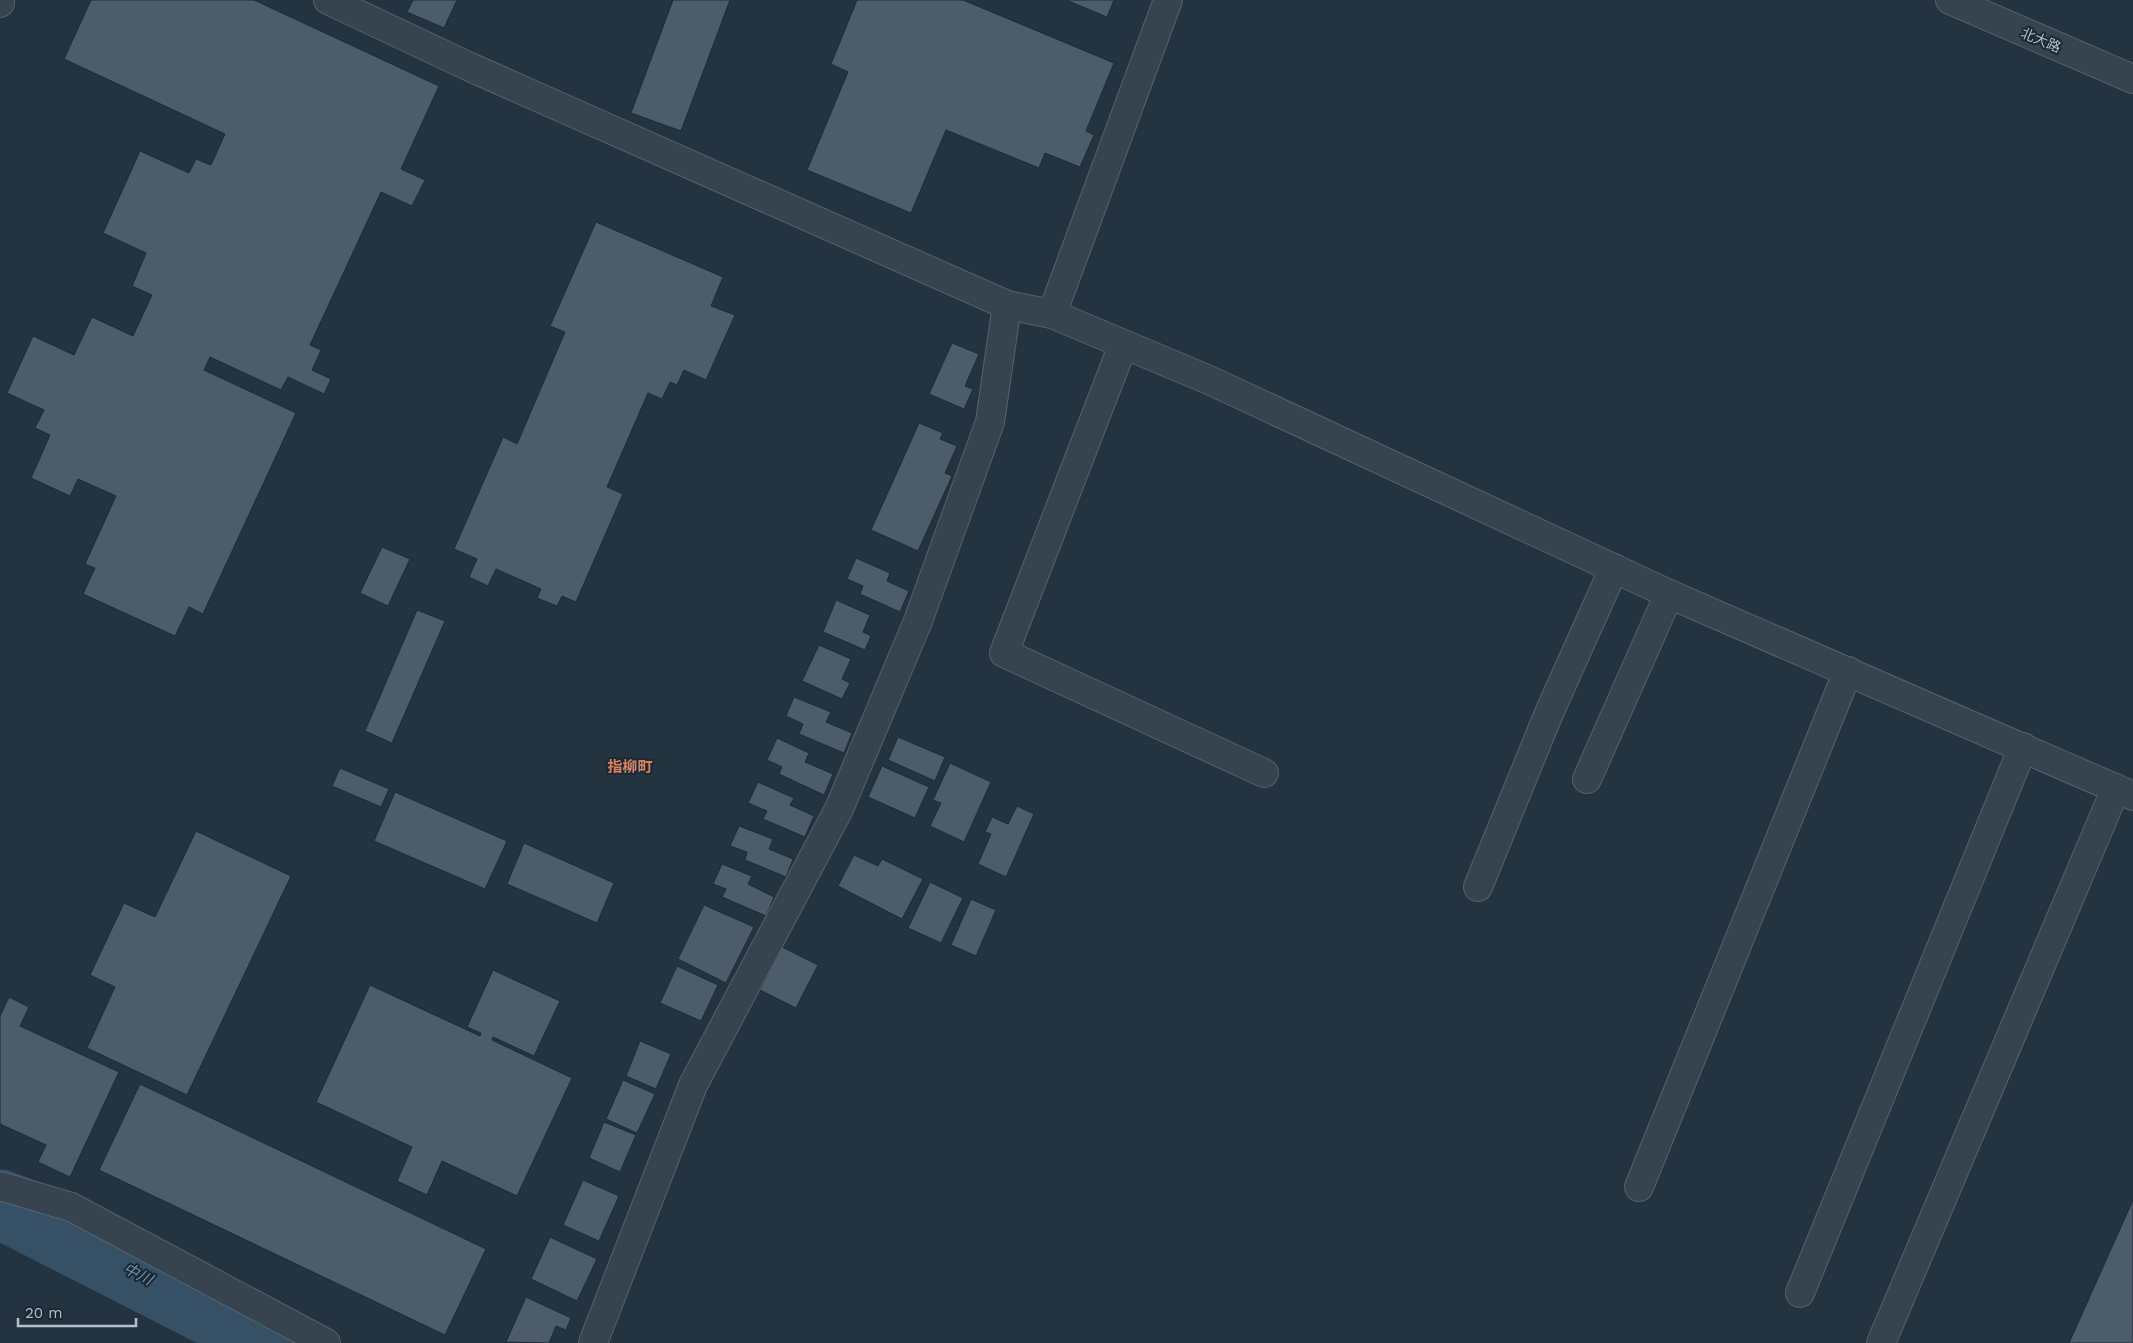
<svg xmlns="http://www.w3.org/2000/svg" width="2133" height="1343" font-family="'Work Sans','Noto Sans JP',sans-serif">
  <rect width="100%" height="100%" fill="#23333f"/>
  <g fill="none" stroke-linecap="round" stroke-linejoin="round">
    <polyline stroke="#365166" stroke-width="71" points="0,1205 18,1212 275,1343"/>
  </g>
  <g fill="#4c5c6a" stroke="#1e2b36">
    <polygon points="91,0 254,0 439,86 401,169 425,180 412,206 381,192 310,345 321,350 312,370 331,379 324,394 288,377 281,390 210,357 204,370 296,413 203,614 189,607 175,636 83,594 95,568 85,564 116,496 78,479 70,496 31,478 50,435 35,428 44,410 7,393 33,336 74,355 92,317 133,336 152,295 132,286 146,253 103,233 140,151 189,173 196,159 211,165 225,134 64,59"/>
    <polygon points="413,0 457,0 444,28 407,12"/>
    <polygon points="673,0 730,0 681,131 631,113"/>
    <polygon points="857,0 963,0 1114,63 1086,131 1094,135 1080,167 1045,153 1039,168 946,130 911,213 807,170 848,72 831,64"/>
    <polygon points="1066,0 1114,0 1107,17"/>
    <polygon points="596,222 723,277 711,306 735,315 706,380 684,370 677,385 670,382 662,399 648,393 607,487 623,494 576,602 562,596 557,606 537,598 541,589 496,569 488,586 469,577 477,559 454,549 503,437 517,444 565,332 550,326"/>
    <polygon points="952,343 979,354 965,386 973,389 964,409 929,394"/>
    <polygon points="919,423 943,433 940,439 957,446 945,473 952,476 918,551 871,530"/>
    <polygon points="382,547 410,559 388,606 360,593"/>
    <polygon points="856,558 890,573 887,581 909,591 900,612 860,594 863,586 847,579"/>
    <polygon points="836,600 870,615 863,632 871,636 865,650 823,632"/>
    <polygon points="417,610 445,621 392,743 365,731"/>
    <polygon points="819,645 851,659 842,679 850,683 842,699 802,681"/>
    <polygon points="794,697 831,712 826,722 852,733 844,753 799,734 803,724 786,716"/>
    <polygon points="898,737 945,757 935,781 888,760"/>
    <polygon points="777,738 809,753 805,762 833,774 824,795 779,774 782,767 767,760"/>
    <polygon points="950,763 991,782 964,842 930,826 941,803 933,800"/>
    <polygon points="882,766 929,787 915,818 868,797"/>
    <polygon points="340,768 389,789 381,807 332,786"/>
    <polygon points="758,782 794,798 790,805 814,816 805,837 763,819 767,811 748,803"/>
    <polygon points="395,792 507,841 485,889 374,841"/>
    <polygon points="1017,806 1034,814 1006,877 978,864 991,834 985,832 992,817 1008,824"/>
    <polygon points="739,826 773,839 769,849 793,859 786,877 745,860 747,852 730,846"/>
    <polygon points="196,831 291,876 187,1095 87,1048 115,987 90,975 124,903 155,917"/>
    <polygon points="524,843 614,883 597,923 507,884"/>
    <polygon points="854,855 878,866 882,859 923,879 902,919 838,886"/>
    <polygon points="722,864 752,876 748,884 774,897 766,916 722,897 726,889 713,884"/>
    <polygon points="930,882 963,898 941,943 908,928"/>
    <polygon points="971,899 996,910 976,956 951,945"/>
    <polygon points="704,905 754,927 726,983 678,959"/>
    <polygon points="782,947 818,965 796,1008 760,990"/>
    <polygon points="677,966 718,985 701,1021 660,1003"/>
    <polygon points="493,970 560,1001 534,1056 493,1037 492,1040 572,1078 517,1196 442,1161 427,1195 397,1181 412,1147 316,1102 370,985 480,1036 481,1033 467,1027"/>
    <polygon points="9,997 29,1007 20,1026 119,1072 70,1177 38,1162 46,1145 0,1124 0,1016"/>
    <polygon points="640,1041 671,1054 656,1089 626,1076"/>
    <polygon points="623,1080 655,1094 637,1133 606,1119"/>
    <polygon points="140,1084 486,1249 445,1335 99,1170"/>
    <polygon points="604,1122 636,1135 620,1172 589,1158"/>
    <polygon points="583,1180 619,1196 599,1241 563,1225"/>
    <polygon points="2133,1200 2133,1343 2069,1343"/>
    <polygon points="550,1237 597,1259 577,1301 531,1279"/>
    <polygon points="526,1297 571,1318 566,1330 556,1326 549,1343 506,1342"/>
  </g>
  <g fill="none" stroke-linecap="round" stroke-linejoin="round">
    <defs>
      <g id="minor">
        <polyline points="328,0 470,67 1007,305 1052,314 1209,380 1669,594 2133,796"/>
        <polyline points="1950,0 2133,79"/>
        <polyline points="0,3 0,0"/>
        <polyline points="1052,314 1168,0"/>
        <polyline points="1123,345 1004,653 1264,773"/>
        <polyline points="1587,779 1669,594"/>
        <polyline points="1478,887 1549,713 1614,568"/>
        <polyline points="0,1186 71,1207 326,1343"/>
        <polyline points="1639,1187 1848,671"/>
        <polyline points="1800,1293 2023,747"/>
        <polyline points="593,1343 693,1085 839,809 918,621 990,422 1007,305"/>
        <polyline points="1881,1343 2116,788"/>
      </g>
    </defs>
    <use href="#minor" stroke="#55626d" stroke-width="30"/>
    <use href="#minor" stroke="#37444f" stroke-width="28"/>
  </g>
  <g text-anchor="middle" dominant-baseline="central" stroke-width="4" stroke-linejoin="round" paint-order="stroke">
    <g font-size="14" fill="#b3bfca" stroke="#1c2934">
      <text transform="translate(2041 40) rotate(23)">北大路</text>
    </g>
    <g font-size="15" font-weight="bold" fill="#d9835e" stroke="#1c2934">
      <text x="630" y="767">指柳町</text>
    </g>
    <g font-size="15" font-style="italic" fill="#7295ae" stroke="#1c2934">
      <text transform="translate(138 1274) rotate(27)">中川</text>
    </g>
  </g>
  <path d="M18 1318v8h118v-8" fill="none" stroke="#b3bfca" stroke-width="2.5"/>
  <text x="25" y="1318" font-size="15" fill="#b3bfca" stroke="#1c2934" stroke-width="4" paint-order="stroke">20 m</text>
</svg>
